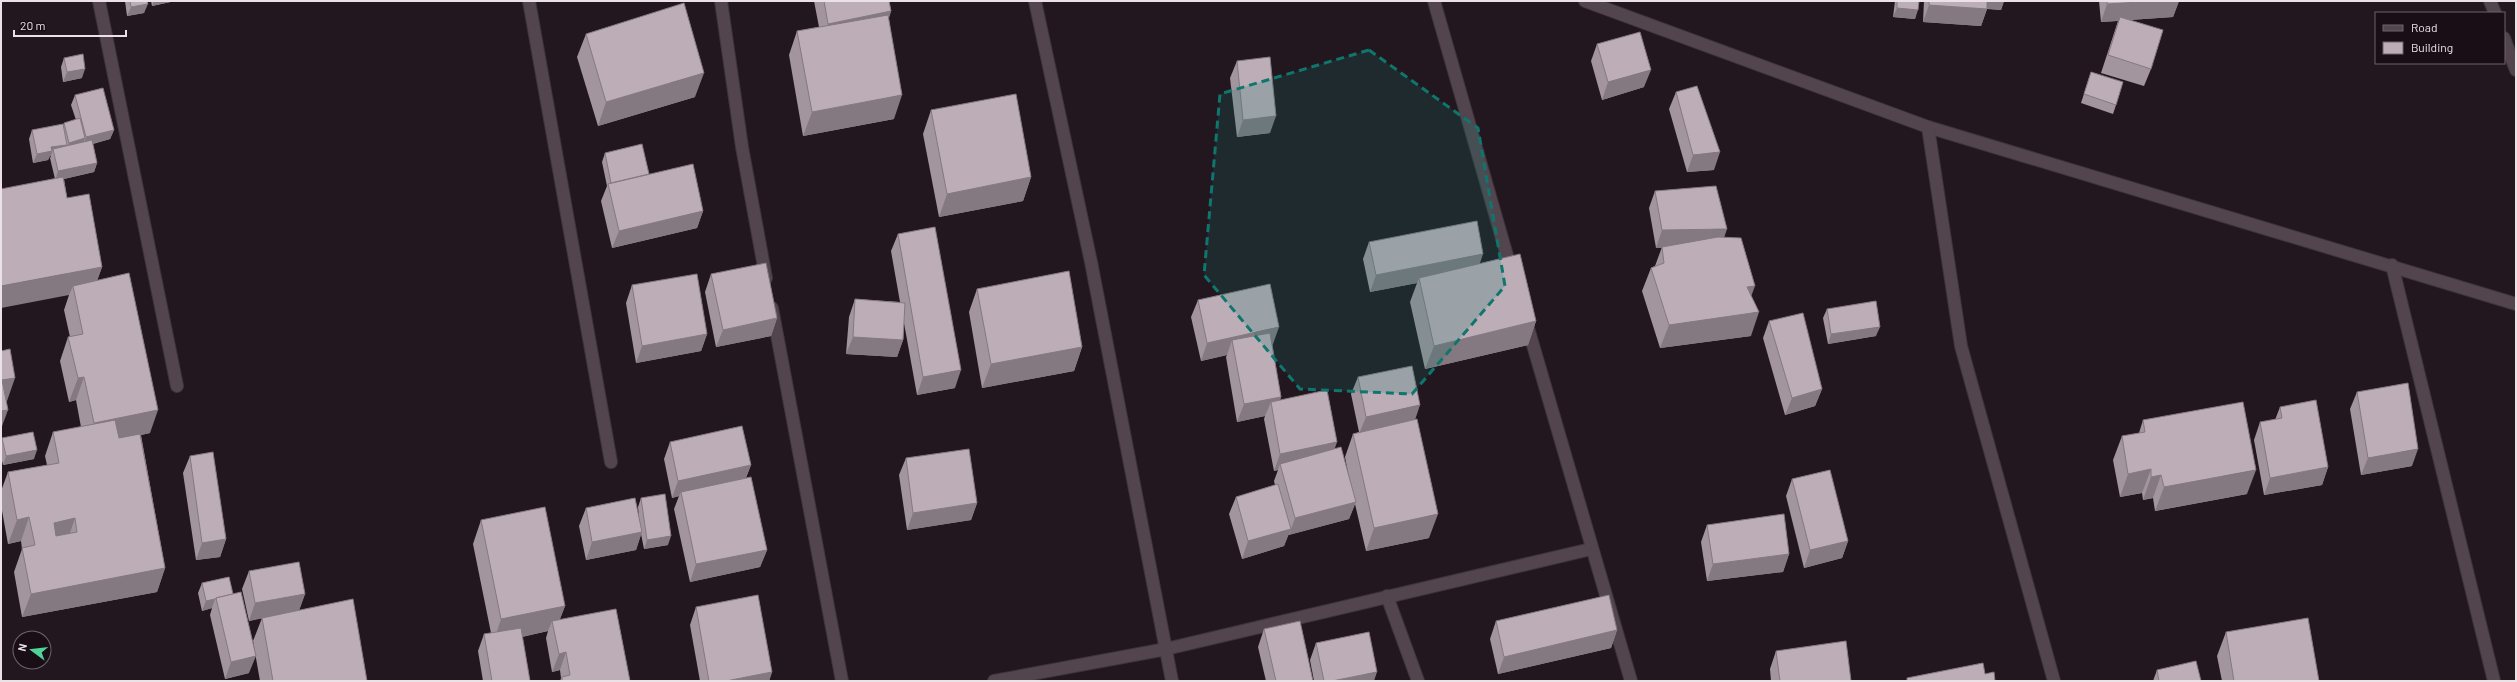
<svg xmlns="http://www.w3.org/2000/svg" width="2517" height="682" font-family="Barlow,sans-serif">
  <rect width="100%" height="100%" fill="#23171f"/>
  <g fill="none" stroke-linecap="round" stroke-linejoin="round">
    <defs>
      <g id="minor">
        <polyline points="99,1 177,386"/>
        <polyline points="529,1 611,462"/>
        <polyline points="721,1 742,147 766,278"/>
        <polyline points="1035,1 1091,262 1172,681"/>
        <polyline points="1434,1 1512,273"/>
        <polyline points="1585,1 1928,127 2516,304"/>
        <polyline points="2490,1 2495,13"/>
        <polyline points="2504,38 2516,70"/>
        <polyline points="1928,127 1961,346 2054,681"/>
        <polyline points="2392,265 2494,681"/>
        <polyline points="772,308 842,681"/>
        <polyline points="1526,321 1631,681"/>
        <polyline points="1387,596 1418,681"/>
        <polyline points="994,681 1166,649 1591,549"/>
      </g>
    </defs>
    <use href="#minor" stroke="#3d353a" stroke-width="14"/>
    <use href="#minor" stroke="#53454e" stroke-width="12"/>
  </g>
  <g fill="#a3959d">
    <polygon points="125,1 147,1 144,13 127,16"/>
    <polygon points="151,1 175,1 152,6"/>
    <polygon points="814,1 889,1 891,11 889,18 894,119 803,136 789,55 797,31 819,27"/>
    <polygon points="1895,1 1919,1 1915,19 1893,17"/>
    <polygon points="1924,1 2004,1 2001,10 1987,9 1981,26 1923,22"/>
    <polygon points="2099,1 2179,1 2173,17 2129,20 2151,69 2144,86 2101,73 2118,21 2101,22"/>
    <polygon points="586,34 695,97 598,126 577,57"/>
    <polygon points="1597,44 1644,87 1602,100 1591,61"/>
    <polygon points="64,58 82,78 63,82 61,67"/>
    <polygon points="1237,61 1270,133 1237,137 1230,78"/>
    <polygon points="2091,72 2116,105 2113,114 2081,103"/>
    <polygon points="1676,92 1714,170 1687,172 1669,109"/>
    <polygon points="75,95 114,130 110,139 93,144 97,163 94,172 64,179 67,198 102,267 97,281 150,433 141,435 165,568 157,592 22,617 14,572 22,549 21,541 8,544 1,505 1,491 8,472 47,465 45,456 53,432 81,427 76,400 69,402 60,361 68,337 70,337 64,310 69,295 55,179 50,158 51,156 50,156 48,160 33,163 29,139 32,130 63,125 64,123 76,120 71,105"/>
    <polygon points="931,110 1031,177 1023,201 939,217 923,134"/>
    <polygon points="605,153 649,174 703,211 697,228 612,248 601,201 607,186 602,162"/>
    <polygon points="1655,191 1724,237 1751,295 1751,336 1660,348 1642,291 1651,268 1655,266 1662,247 1656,248 1649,208"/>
    <polygon points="898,234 955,388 917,395 904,323 903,340 897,357 846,354 849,317 855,299 900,302 891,251"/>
    <polygon points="1369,242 1480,264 1536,321 1528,345 1425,369 1410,302 1417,283 1370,292 1363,259"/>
    <polygon points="711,274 777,318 771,336 716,347 705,292"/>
    <polygon points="632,285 707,334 701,351 636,363 626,303"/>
    <polygon points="977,289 1082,347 1074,371 982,388 969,312"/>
    <polygon points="1198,300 1273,344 1272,345 1281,397 1280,400 1334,449 1349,478 1345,457 1353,434 1359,432 1351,394 1358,377 1415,420 1429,538 1366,551 1355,504 1349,519 1288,535 1284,546 1242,559 1229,514 1236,497 1275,485 1274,481 1278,470 1274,471 1264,419 1265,416 1237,422 1226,357 1227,355 1201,361 1191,317"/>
    <polygon points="1827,309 1876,336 1828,344 1823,318"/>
    <polygon points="1769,321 1822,389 1815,406 1785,415 1763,338"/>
    <polygon points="2357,392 2412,466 2361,475 2350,409"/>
    <polygon points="2280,407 2328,467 2322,485 2264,495 2254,440 2260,422 2275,420"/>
    <polygon points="2143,420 2247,494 2155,511 2153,498 2143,500 2142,493 2120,497 2113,460 2122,436 2139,433"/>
    <polygon points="2,438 34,459 3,465 1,457 1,441"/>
    <polygon points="670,442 751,465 746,478 767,550 760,567 690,582 674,509 679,496 672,498 664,459"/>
    <polygon points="190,456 226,539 220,557 196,560 183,473"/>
    <polygon points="906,458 977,503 971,520 907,530 899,475"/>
    <polygon points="1792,479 1848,541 1842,558 1804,568 1786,496"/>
    <polygon points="641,498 668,545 644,549 641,534 636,550 586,560 579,526 586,508 639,517 638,507"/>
    <polygon points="481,520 565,606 560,619 630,681 560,681 561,678 560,670 552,672 546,638 548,631 522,637 530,681 483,681 478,651 484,634 491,633 473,544"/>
    <polygon points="1707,525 1789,554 1783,572 1707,581 1701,542"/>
    <polygon points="249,571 305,594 299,610 367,681 260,681 253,641 262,618 249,621 242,589"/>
    <polygon points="229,577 249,673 225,679 210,615 212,608 202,611 198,593 202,583"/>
    <polygon points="696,607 772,672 769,681 700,681 690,625"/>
    <polygon points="1496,621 1617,630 1611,648 1498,674 1490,639"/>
    <polygon points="1264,629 1313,681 1266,681 1258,647"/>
    <polygon points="2226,632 2319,681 2222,681 2217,656"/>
    <polygon points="1316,643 1374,681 1314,681 1310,660"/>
    <polygon points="1776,651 1851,681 1771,681 1770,669"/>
    <polygon points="2157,670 2201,681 2153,681"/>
  </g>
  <g fill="#847980">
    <polygon points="154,1 175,1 152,6"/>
    <polygon points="1984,1 2004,1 2001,10 1982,8"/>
    <polygon points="2155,1 2179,1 2173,17 2101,22 2107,4"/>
    <polygon points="148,4 144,13 127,16 131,7"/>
    <polygon points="1929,5 1987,9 1981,26 1923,22"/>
    <polygon points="1897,8 1918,10 1915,19 1893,17"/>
    <polygon points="891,11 885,28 822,41 828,24"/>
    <polygon points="85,69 82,78 63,82 67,72"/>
    <polygon points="1651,70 1644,87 1602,100 1608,82"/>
    <polygon points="704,73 695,97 598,126 606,102"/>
    <polygon points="902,95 894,119 803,136 812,112"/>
    <polygon points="1276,116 1270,133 1237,137 1243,120"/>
    <polygon points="114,130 110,139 83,146 86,137"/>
    <polygon points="85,138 82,147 65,152 69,143"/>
    <polygon points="67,145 63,154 53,149 51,156 50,156 48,160 33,163 37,154 51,147"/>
    <polygon points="1720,152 1714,170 1687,172 1693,155"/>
    <polygon points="97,163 94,172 55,181 58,171"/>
    <polygon points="1031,177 1023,201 939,217 947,194"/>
    <polygon points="703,211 697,228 612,248 619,231"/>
    <polygon points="1727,229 1721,247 1656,248 1662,230"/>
    <polygon points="1483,254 1477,272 1419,278 1417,283 1370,292 1376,275"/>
    <polygon points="102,267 93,291 73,286 69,295 1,308 1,286"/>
    <polygon points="1755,286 1746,310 1747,287"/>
    <polygon points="1759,312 1751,336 1660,348 1669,325"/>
    <polygon points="777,318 771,336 716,347 723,330"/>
    <polygon points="1536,321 1528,345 1425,369 1434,346"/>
    <polygon points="1279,327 1273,344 1234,353 1232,340 1227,355 1201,361 1207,343"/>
    <polygon points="1880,327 1876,336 1828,344 1831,334"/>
    <polygon points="707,334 701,351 636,363 642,346"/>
    <polygon points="853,337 903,340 897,357 846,354"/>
    <polygon points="1082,347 1074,371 982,388 991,364"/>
    <polygon points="961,370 955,388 917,395 923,377"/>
    <polygon points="84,377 76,400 69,402 78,378"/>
    <polygon points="15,378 7,401 1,403 2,380"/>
    <polygon points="1822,389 1815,406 1785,415 1792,398"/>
    <polygon points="1281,397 1275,414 1271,402 1265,416 1237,422 1244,404"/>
    <polygon points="1420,405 1414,423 1359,434 1366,417"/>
    <polygon points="8,410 1,429 1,411"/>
    <polygon points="158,410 150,433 86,447 94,423"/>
    <polygon points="1337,442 1331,460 1280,464 1278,470 1274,471 1280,454"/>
    <polygon points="2418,449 2412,466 2361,475 2368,458"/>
    <polygon points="37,450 34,459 3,465 6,456"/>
    <polygon points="751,465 744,482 681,492 679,496 672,498 678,481"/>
    <polygon points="2328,467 2322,485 2264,495 2270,478"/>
    <polygon points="2151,469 2142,493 2120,497 2128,474"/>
    <polygon points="2256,470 2247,494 2155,511 2164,487"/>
    <polygon points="2161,475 2153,498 2143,500 2151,477"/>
    <polygon points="1356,502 1349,519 1289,535 1295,518"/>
    <polygon points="977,503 971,520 907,530 913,513"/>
    <polygon points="1438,514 1429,538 1366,551 1374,528"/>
    <polygon points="29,517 21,541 8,544 17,520"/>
    <polygon points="75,518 67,542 50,545 54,523"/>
    <polygon points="1291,529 1284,546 1242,559 1248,541"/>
    <polygon points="642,532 636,550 586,560 592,542"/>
    <polygon points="671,536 668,545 644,549 647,540"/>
    <polygon points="226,539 220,557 196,560 202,543"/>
    <polygon points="1848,541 1842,558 1804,568 1810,550"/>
    <polygon points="767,550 760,567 690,582 696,564"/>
    <polygon points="1789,554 1783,572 1707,581 1713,564"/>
    <polygon points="165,568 157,592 22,617 31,594"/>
    <polygon points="305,594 299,611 249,621 255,603"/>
    <polygon points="215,599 212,608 202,611 206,601"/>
    <polygon points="565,606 556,629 552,621 548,631 493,643 501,619"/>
    <polygon points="1617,630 1611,648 1498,674 1504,657"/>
    <polygon points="566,652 560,670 552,672 559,654"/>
    <polygon points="256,656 249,673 225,679 231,662"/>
    <polygon points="772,672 769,681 726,681"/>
    <polygon points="1377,672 1374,681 1332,681"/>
  </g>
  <g fill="#bdadb7" stroke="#847980" fill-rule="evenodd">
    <polygon points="130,1 147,1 148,4 131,7"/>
    <polygon points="824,1 889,1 891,11 828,24"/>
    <polygon points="1897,1 1919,1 1918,10 1897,8"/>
    <polygon points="1929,1 1987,1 1987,9 1929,5"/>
    <polygon points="2107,1 2155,1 2107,4"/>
    <polygon points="684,3 704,73 606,102 586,34"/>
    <polygon points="888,15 902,95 812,112 797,31"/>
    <polygon points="2120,17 2163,30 2151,69 2108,55"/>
    <polygon points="1640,32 1651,70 1608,82 1597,44"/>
    <polygon points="83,54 85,69 67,72 64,58"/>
    <polygon points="1270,57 1276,116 1243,120 1237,61"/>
    <polygon points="2091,72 2123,82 2116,105 2084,94"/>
    <polygon points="1697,86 1720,152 1693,155 1676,92"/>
    <polygon points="103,88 114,130 86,137 75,95"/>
    <polygon points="1016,94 1031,177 947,194 931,110"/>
    <polygon points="80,118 85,138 69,143 64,123"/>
    <polygon points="63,124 67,145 51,147 52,151 37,154 32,130"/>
    <polygon points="92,140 97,163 58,171 53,149"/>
    <polygon points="642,144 649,174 611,183 605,153"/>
    <polygon points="693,164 703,211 619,231 608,184"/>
    <polygon points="63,177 67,198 89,194 102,267 1,286 1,189"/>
    <polygon points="1716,186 1727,229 1662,230 1655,191"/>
    <polygon points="1477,221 1483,254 1376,275 1369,242"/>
    <polygon points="935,227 961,370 923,377 898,234"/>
    <polygon points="1718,237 1741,238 1755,286 1747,287 1759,312 1669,325 1651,268 1664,263 1662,247"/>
    <polygon points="1520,254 1536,321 1434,346 1419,278"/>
    <polygon points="766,263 777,318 723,330 711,274"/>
    <polygon points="1069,271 1082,347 991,364 977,289"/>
    <polygon points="129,273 158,410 94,423 84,377 78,378 68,337 83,334 73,286"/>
    <polygon points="697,274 707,334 642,346 632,285"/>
    <polygon points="1270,284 1279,327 1207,343 1198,300"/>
    <polygon points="855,299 905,303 903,340 853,337"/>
    <polygon points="1876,301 1880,327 1831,334 1827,309"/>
    <polygon points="1803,313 1822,389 1792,398 1769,321"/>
    <polygon points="1270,333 1281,397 1244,404 1232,340"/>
    <polygon points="10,349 15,378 2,380 8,410 1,411 1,351"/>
    <polygon points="1412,366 1420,405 1366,417 1358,377"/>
    <polygon points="2408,383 2418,449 2368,458 2357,392"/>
    <polygon points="1327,390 1337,442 1280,454 1271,402"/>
    <polygon points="2316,400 2328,467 2270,478 2260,422 2282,418 2280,407"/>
    <polygon points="2243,402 2256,470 2164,487 2161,475 2151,477 2151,469 2128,474 2122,436 2145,432 2143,420"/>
    <polygon points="1417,419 1438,514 1374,528 1353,434"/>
    <path d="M115,420L119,438L140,434L165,568L31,594L22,548L35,545L29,517L17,520L8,472L59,463L53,432ZM75,518L77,532L56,536L54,523Z"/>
    <polygon points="742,426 751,465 678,481 670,442"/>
    <polygon points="33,432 37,450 6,456 2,438"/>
    <polygon points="1341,447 1356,502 1295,518 1280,464"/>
    <polygon points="969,449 977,503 913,513 906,458"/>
    <polygon points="213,452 226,539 202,543 190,456"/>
    <polygon points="1830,470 1848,541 1810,550 1792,479"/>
    <polygon points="751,477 767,550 696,564 681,492"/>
    <polygon points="1278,484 1291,529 1248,541 1236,497"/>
    <polygon points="665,494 671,536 647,540 641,498"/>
    <polygon points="635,498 642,532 592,542 586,508"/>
    <polygon points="545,507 565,606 501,619 481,520"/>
    <polygon points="1784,514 1789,554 1713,564 1707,525"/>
    <polygon points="299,562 305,594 255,603 249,571"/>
    <polygon points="229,577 233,594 216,598 215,599 206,601 202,583"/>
    <polygon points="241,592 256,656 231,662 216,598"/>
    <polygon points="758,595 772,672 726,681 709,681 696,607"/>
    <polygon points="1609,595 1617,630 1504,657 1496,621"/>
    <polygon points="353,599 367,681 273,681 262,618"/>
    <polygon points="616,609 630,681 562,681 562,677 570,675 566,652 559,654 552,621"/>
    <polygon points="2308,618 2319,681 2234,681 2226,632"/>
    <polygon points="1300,621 1313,681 1276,681 1264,629"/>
    <polygon points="521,628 530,681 492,681 484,634"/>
    <polygon points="1369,632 1377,672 1332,681 1324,681 1316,643"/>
    <polygon points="1846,641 1851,681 1780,681 1776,651"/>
    <polygon points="2196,661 2201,681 2159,681 2157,670"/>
    <polygon points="1983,663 1985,674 1994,672 1995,681 1907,681 1907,678"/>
  </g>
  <path fill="#0f766e" fill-opacity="0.2" stroke="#0f766e" stroke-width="3" stroke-dasharray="8 5" stroke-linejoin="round" d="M1369,50L1478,128L1505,286L1412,394L1300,389L1204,275L1220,94Z"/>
  <rect width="2517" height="682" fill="none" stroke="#eae2e7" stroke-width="4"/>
  <rect x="2375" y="12" width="130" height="52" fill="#1a0e16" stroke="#6d636a"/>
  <rect x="2383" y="25" width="20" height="6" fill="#53454e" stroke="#6d636a"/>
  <text x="2411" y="32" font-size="12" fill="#eae2e7">Road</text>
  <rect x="2383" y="42" width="20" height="12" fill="#bdadb7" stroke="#6d636a"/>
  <text x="2411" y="52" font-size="12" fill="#eae2e7">Building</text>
  <g transform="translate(32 650) rotate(285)"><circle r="19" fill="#1a0e16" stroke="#6d636a"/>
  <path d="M0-3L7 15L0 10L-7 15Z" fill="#4fd399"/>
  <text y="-6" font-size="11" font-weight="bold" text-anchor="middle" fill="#eae2e7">N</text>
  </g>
  <path d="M14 30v6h112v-6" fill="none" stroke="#eae2e7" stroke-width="2"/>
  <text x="20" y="30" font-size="12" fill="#eae2e7" stroke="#1a0e16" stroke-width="3" paint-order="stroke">20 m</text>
</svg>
